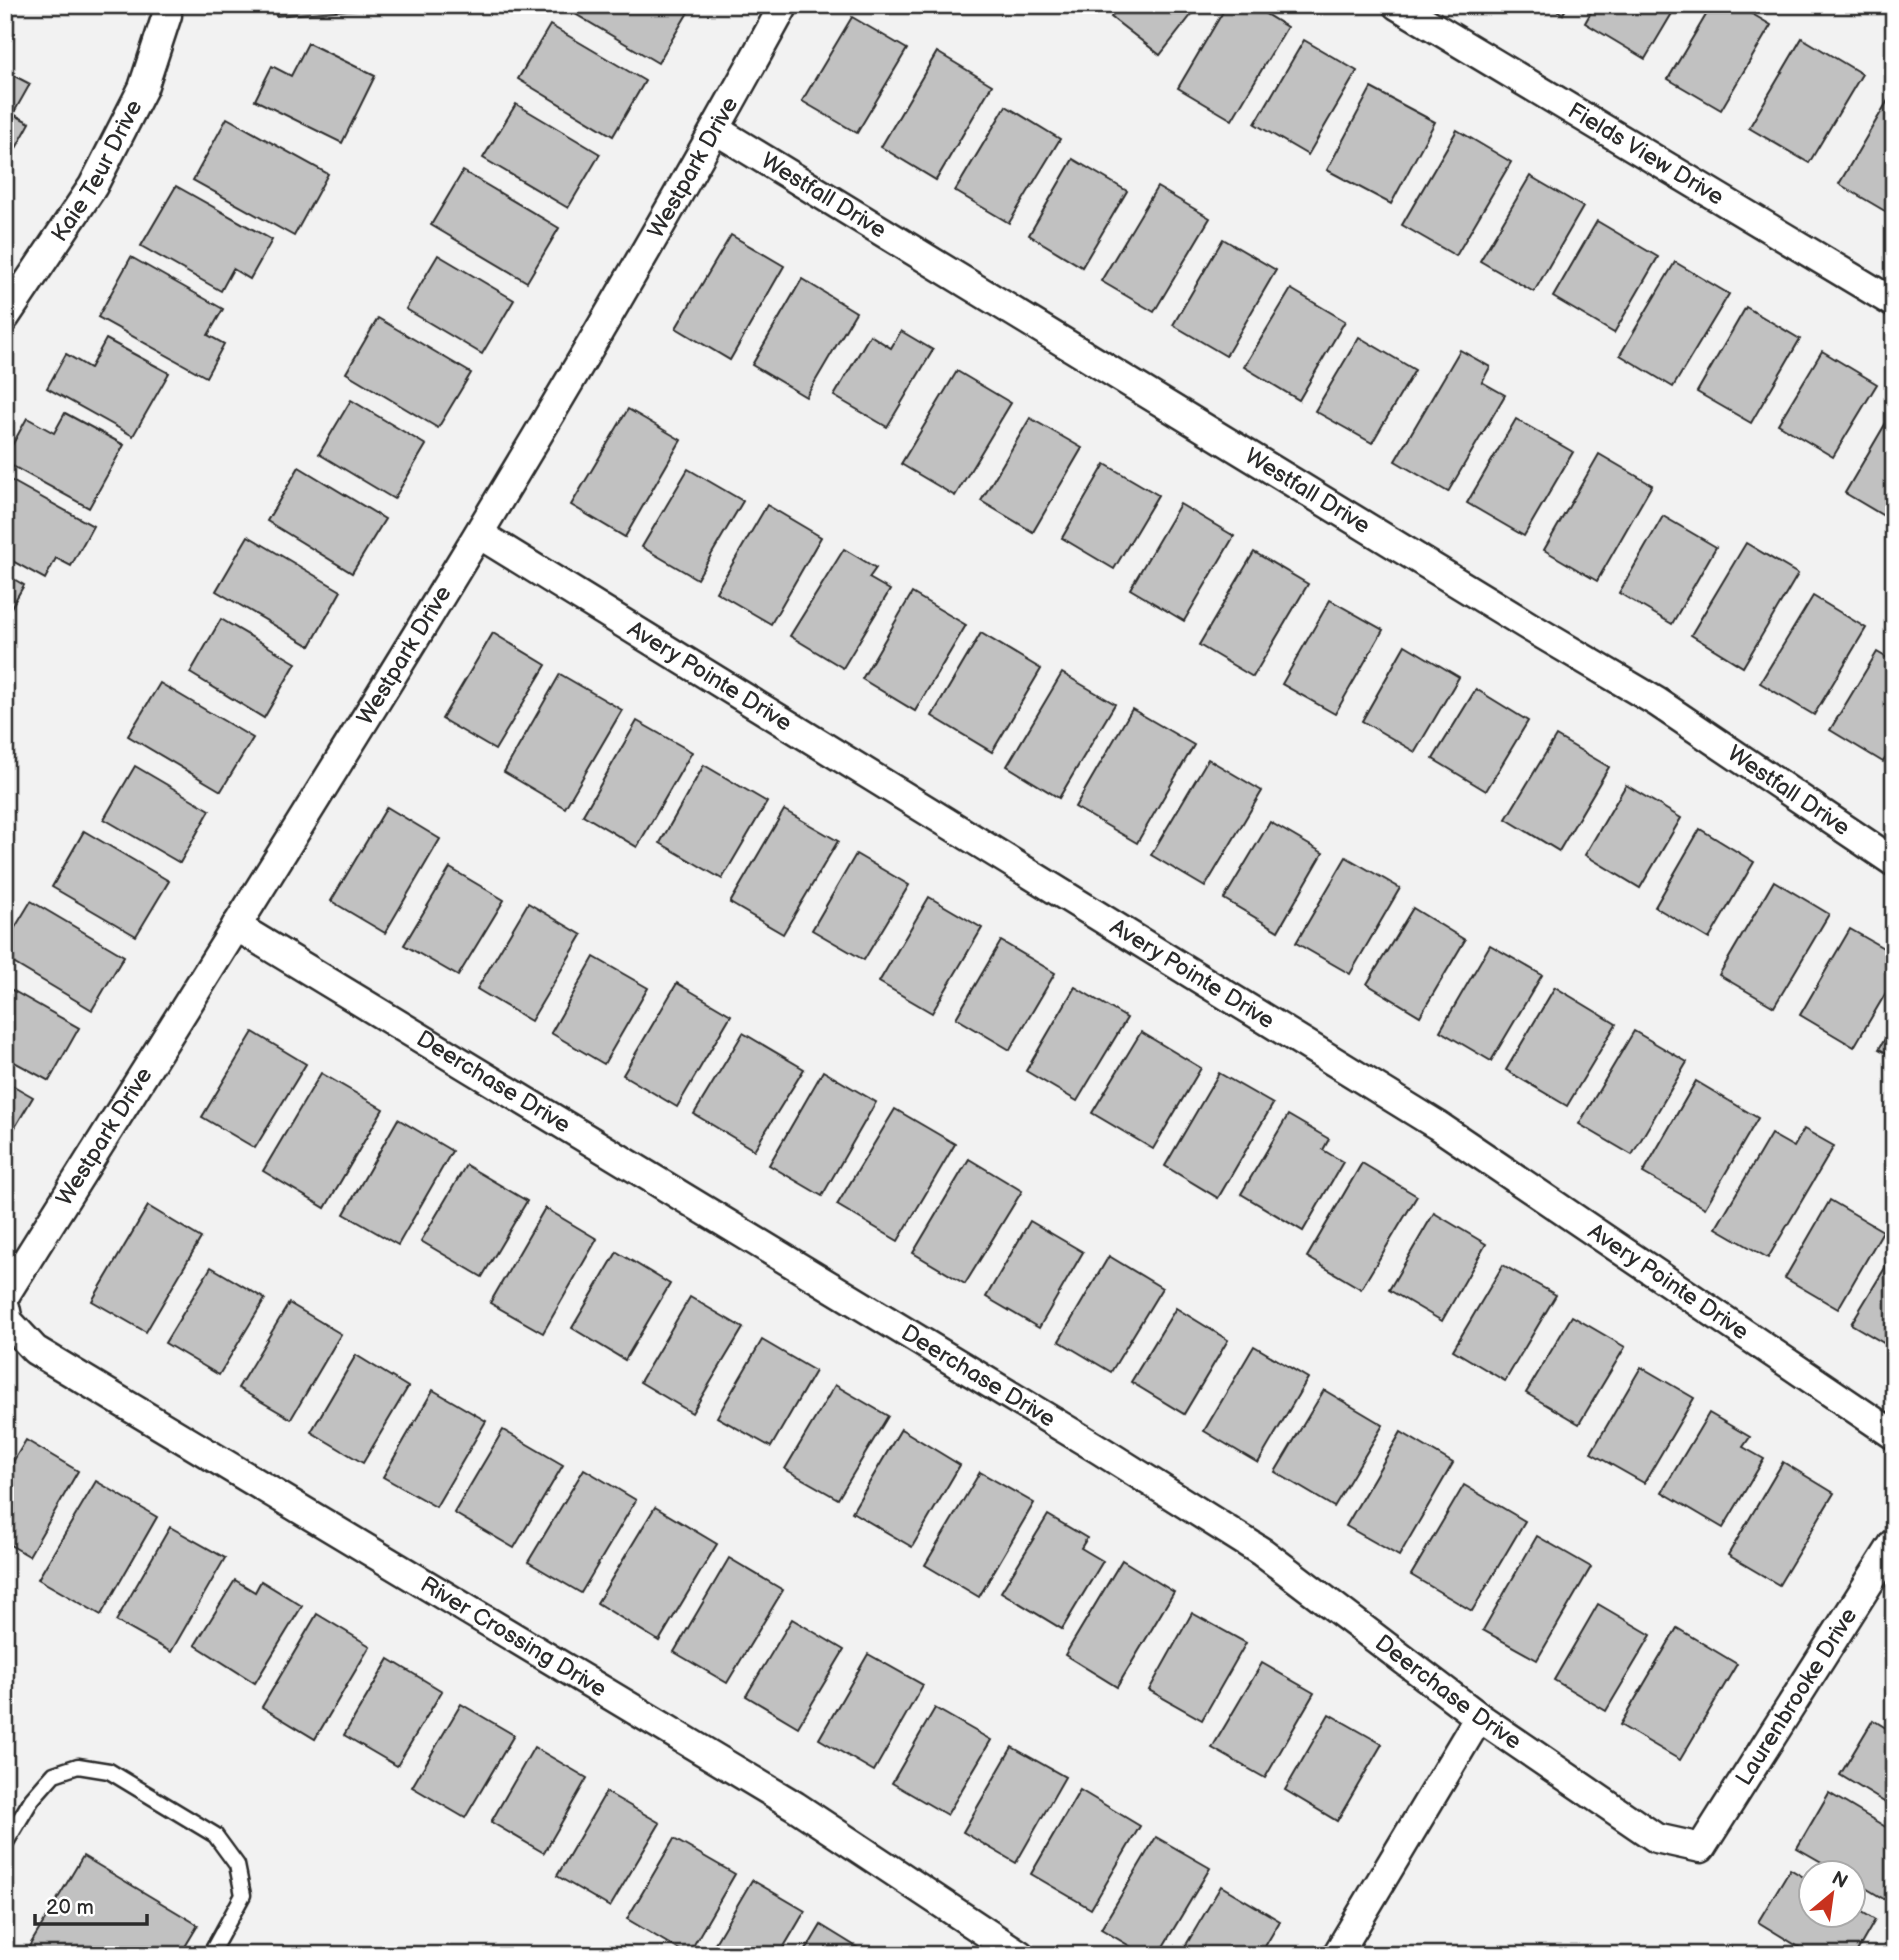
<svg xmlns="http://www.w3.org/2000/svg" width="1899" height="1960" font-family="'Balsamiq Sans',sans-serif">
  <rect width="100%" height="100%" fill="#f2f2f2"/>
  <filter id="ink" filterUnits="userSpaceOnUse"><feTurbulence type="fractalNoise" baseFrequency=".0143" numOctaves="2"/><feDisplacementMap in="SourceGraphic" scale="14" xChannelSelector="R" yChannelSelector="G"/><feConvolveMatrix kernelMatrix="1 2 1 2 8 2 1 2 1" color-interpolation-filters="sRGB"/></filter>
  <g filter="url(#ink)">
    <g fill="#c1c1c1" stroke="#2b2b2b" stroke-width="2">
      <polygon points="274,5 394,5 394,6 276,16"/>
      <polygon points="575,5 684,5 690,9 658,63 572,12"/>
      <polygon points="1120,5 1199,5 1160,55 1111,17"/>
      <polygon points="1227,5 1251,5 1287,27 1232,120 1178,88"/>
      <polygon points="1548,5 1568,5 1563,14"/>
      <polygon points="1595,5 1677,5 1645,59 1585,23"/>
      <polygon points="1712,5 1737,5 1771,25 1721,110 1668,79"/>
      <polygon points="852,17 907,49 857,133 802,101"/>
      <polygon points="550,25 645,81 613,136 518,79"/>
      <polygon points="1802,38 1862,74 1809,163 1749,128"/>
      <polygon points="1304,40 1357,71 1308,155 1255,124"/>
      <polygon points="308,43 375,76 342,143 255,100 272,66 291,76"/>
      <polygon points="937,52 992,85 936,180 881,147"/>
      <polygon points="5,71 30,84 13,114 30,123 10,159 5,156"/>
      <polygon points="1371,88 1435,122 1391,204 1327,170"/>
      <polygon points="1894,90 1894,208 1890,214 1839,184"/>
      <polygon points="516,104 600,154 568,208 483,158"/>
      <polygon points="1006,106 1060,139 1009,223 955,191"/>
      <polygon points="227,118 328,174 294,236 193,180"/>
      <polygon points="1457,130 1511,162 1456,256 1402,225"/>
      <polygon points="1073,159 1127,191 1082,267 1029,235"/>
      <polygon points="463,171 559,228 527,282 431,225"/>
      <polygon points="1530,176 1583,207 1534,292 1480,261"/>
      <polygon points="176,186 272,240 250,279 233,269 221,291 141,246"/>
      <polygon points="1157,187 1210,218 1154,312 1101,281"/>
      <polygon points="1597,221 1658,257 1614,333 1553,297"/>
      <polygon points="731,235 784,266 730,360 676,328"/>
      <polygon points="1223,239 1276,270 1226,356 1173,325"/>
      <polygon points="438,255 514,300 482,354 406,309"/>
      <polygon points="131,257 223,309 208,335 224,344 206,377 98,317"/>
      <polygon points="1675,262 1729,294 1673,387 1620,355"/>
      <polygon points="802,279 856,312 806,397 752,365"/>
      <polygon points="1291,289 1345,321 1299,400 1244,367"/>
      <polygon points="1746,307 1800,339 1751,423 1697,392"/>
      <polygon points="378,318 471,373 438,428 346,373"/>
      <polygon points="901,331 933,350 887,427 834,396 870,335 891,348"/>
      <polygon points="1359,337 1415,370 1372,443 1315,411"/>
      <polygon points="106,339 169,373 133,436 47,388 66,354 90,368"/>
      <polygon points="1460,350 1490,367 1482,382 1505,395 1448,492 1395,461"/>
      <polygon points="1822,351 1877,384 1833,457 1778,424"/>
      <polygon points="957,371 1011,403 955,496 901,464"/>
      <polygon points="351,400 426,445 394,499 319,454"/>
      <polygon points="628,409 681,440 625,537 571,505"/>
      <polygon points="1894,409 1894,522 1845,493"/>
      <polygon points="65,413 124,445 89,508 5,462 5,458 27,418 54,433"/>
      <polygon points="1030,418 1082,448 1033,532 981,501"/>
      <polygon points="1516,419 1573,452 1524,536 1467,503"/>
      <polygon points="1599,454 1652,485 1597,581 1544,550"/>
      <polygon points="1105,464 1158,495 1114,569 1062,538"/>
      <polygon points="299,467 385,519 352,573 267,521"/>
      <polygon points="688,469 743,501 697,579 642,547"/>
      <polygon points="5,477 93,526 71,566 56,558 45,579 5,557"/>
      <polygon points="1180,504 1234,536 1184,621 1130,589"/>
      <polygon points="767,505 821,537 771,624 716,592"/>
      <polygon points="1663,516 1716,547 1672,624 1619,593"/>
      <polygon points="248,536 341,591 310,646 216,591"/>
      <polygon points="1746,543 1798,574 1743,667 1691,635"/>
      <polygon points="844,549 876,568 869,578 890,590 843,668 790,636"/>
      <polygon points="1254,552 1308,584 1253,677 1199,645"/>
      <polygon points="5,574 24,585 5,618"/>
      <polygon points="912,593 966,625 915,711 862,679"/>
      <polygon points="1813,596 1866,628 1814,715 1760,683"/>
      <polygon points="1330,600 1383,630 1335,714 1282,684"/>
      <polygon points="221,619 296,663 264,718 190,673"/>
      <polygon points="493,633 546,665 495,750 442,719"/>
      <polygon points="981,633 1041,669 992,752 932,716"/>
      <polygon points="1405,645 1459,677 1415,752 1362,721"/>
      <polygon points="1877,652 1894,662 1894,745 1883,762 1830,730"/>
      <polygon points="1062,673 1115,704 1059,798 1007,766"/>
      <polygon points="560,674 622,710 565,808 504,772"/>
      <polygon points="160,683 253,738 221,791 128,736"/>
      <polygon points="1476,689 1528,721 1486,791 1433,759"/>
      <polygon points="1132,709 1194,745 1137,843 1075,807"/>
      <polygon points="637,721 692,752 637,847 583,815"/>
      <polygon points="1556,736 1609,767 1559,851 1506,819"/>
      <polygon points="1208,759 1262,791 1205,887 1151,855"/>
      <polygon points="704,765 767,802 722,879 660,843"/>
      <polygon points="135,766 210,810 180,863 104,819"/>
      <polygon points="1626,785 1681,818 1640,888 1585,855"/>
      <polygon points="387,807 440,839 385,933 331,901"/>
      <polygon points="784,810 838,841 783,934 730,903"/>
      <polygon points="1270,822 1323,853 1278,931 1224,899"/>
      <polygon points="1700,829 1754,862 1709,939 1655,907"/>
      <polygon points="84,831 169,881 136,936 52,887"/>
      <polygon points="856,854 909,885 864,960 812,930"/>
      <polygon points="1346,857 1400,888 1350,974 1296,943"/>
      <polygon points="450,868 504,900 458,976 404,945"/>
      <polygon points="1774,881 1829,914 1774,1007 1719,975"/>
      <polygon points="929,897 982,928 932,1013 879,982"/>
      <polygon points="31,901 124,956 92,1010 5,958 5,944"/>
      <polygon points="528,903 582,935 531,1021 477,989"/>
      <polygon points="1413,908 1465,940 1420,1016 1367,984"/>
      <polygon points="1850,929 1894,954 1894,979 1854,1047 1800,1015"/>
      <polygon points="1001,941 1055,973 1010,1050 956,1018"/>
      <polygon points="1490,945 1542,975 1491,1061 1440,1031"/>
      <polygon points="594,957 648,988 604,1064 551,1033"/>
      <polygon points="677,983 731,1015 677,1107 623,1075"/>
      <polygon points="5,986 79,1028 49,1081 5,1057"/>
      <polygon points="1075,987 1127,1018 1077,1101 1026,1071"/>
      <polygon points="1555,987 1616,1024 1567,1106 1506,1070"/>
      <polygon points="1894,1023 1894,1057 1879,1049"/>
      <polygon points="1634,1031 1687,1062 1632,1155 1579,1124"/>
      <polygon points="253,1032 306,1064 255,1148 202,1117"/>
      <polygon points="1141,1032 1201,1068 1153,1149 1092,1113"/>
      <polygon points="743,1033 804,1069 754,1150 694,1114"/>
      <polygon points="823,1071 876,1102 822,1196 769,1165"/>
      <polygon points="321,1073 383,1109 325,1208 263,1171"/>
      <polygon points="1219,1073 1273,1104 1218,1198 1165,1166"/>
      <polygon points="5,1081 33,1097 5,1144"/>
      <polygon points="1696,1081 1758,1118 1705,1208 1643,1173"/>
      <polygon points="895,1109 955,1144 898,1241 837,1205"/>
      <polygon points="1288,1115 1329,1139 1323,1150 1343,1162 1303,1231 1241,1194"/>
      <polygon points="398,1119 452,1151 398,1245 344,1214"/>
      <polygon points="1804,1129 1834,1146 1768,1258 1716,1228 1771,1134 1794,1147"/>
      <polygon points="969,1159 1022,1191 965,1284 913,1253"/>
      <polygon points="1362,1163 1417,1196 1361,1289 1307,1257"/>
      <polygon points="466,1165 527,1201 482,1277 421,1241"/>
      <polygon points="1830,1200 1883,1231 1838,1309 1785,1278"/>
      <polygon points="148,1206 201,1238 146,1332 92,1301"/>
      <polygon points="545,1208 597,1239 543,1333 490,1303"/>
      <polygon points="1434,1213 1486,1244 1442,1321 1389,1290"/>
      <polygon points="1030,1221 1083,1252 1039,1328 986,1297"/>
      <polygon points="617,1252 670,1284 625,1360 572,1328"/>
      <polygon points="1894,1253 1894,1349 1851,1324"/>
      <polygon points="1109,1256 1162,1288 1111,1372 1059,1341"/>
      <polygon points="1503,1265 1556,1295 1505,1381 1453,1350"/>
      <polygon points="211,1267 265,1299 219,1375 165,1343"/>
      <polygon points="690,1297 743,1328 692,1413 640,1382"/>
      <polygon points="289,1303 341,1334 291,1419 238,1388"/>
      <polygon points="1176,1308 1228,1340 1184,1414 1131,1382"/>
      <polygon points="1572,1316 1625,1347 1579,1424 1526,1393"/>
      <polygon points="762,1340 815,1371 771,1447 717,1417"/>
      <polygon points="1254,1346 1308,1378 1258,1463 1204,1431"/>
      <polygon points="356,1355 408,1387 363,1463 311,1432"/>
      <polygon points="1641,1367 1694,1398 1644,1483 1591,1453"/>
      <polygon points="835,1385 888,1416 838,1499 785,1469"/>
      <polygon points="433,1390 486,1421 436,1507 383,1477"/>
      <polygon points="1324,1390 1383,1425 1334,1507 1275,1472"/>
      <polygon points="1709,1413 1750,1437 1743,1447 1764,1459 1723,1528 1662,1492"/>
      <polygon points="901,1429 960,1465 912,1547 852,1512"/>
      <polygon points="503,1430 563,1465 514,1548 454,1513"/>
      <polygon points="1401,1432 1453,1463 1399,1556 1346,1526"/>
      <polygon points="26,1440 78,1471 29,1556 5,1542 5,1475"/>
      <polygon points="1783,1462 1834,1493 1779,1585 1728,1555"/>
      <polygon points="584,1469 636,1500 581,1593 528,1562"/>
      <polygon points="980,1472 1034,1503 979,1597 925,1565"/>
      <polygon points="96,1481 157,1517 101,1615 38,1579"/>
      <polygon points="1464,1485 1525,1521 1472,1611 1411,1575"/>
      <polygon points="655,1507 717,1544 659,1641 597,1603"/>
      <polygon points="1048,1515 1087,1538 1081,1548 1103,1561 1062,1629 1001,1592"/>
      <polygon points="170,1527 225,1558 171,1652 116,1621"/>
      <polygon points="1537,1536 1591,1567 1537,1660 1483,1630"/>
      <polygon points="729,1558 783,1590 727,1683 674,1652"/>
      <polygon points="1122,1560 1174,1592 1117,1687 1065,1655"/>
      <polygon points="235,1580 255,1592 261,1581 302,1606 255,1683 195,1645"/>
      <polygon points="1598,1604 1651,1635 1606,1711 1554,1680"/>
      <polygon points="1192,1613 1246,1643 1202,1720 1149,1690"/>
      <polygon points="317,1614 370,1646 315,1739 262,1707"/>
      <polygon points="792,1619 844,1650 798,1727 746,1696"/>
      <polygon points="1677,1628 1737,1664 1680,1760 1620,1725"/>
      <polygon points="868,1654 923,1685 874,1771 819,1739"/>
      <polygon points="389,1659 442,1691 397,1766 344,1735"/>
      <polygon points="1262,1663 1314,1693 1265,1778 1212,1748"/>
      <polygon points="461,1704 514,1735 465,1818 412,1787"/>
      <polygon points="935,1708 991,1740 947,1815 892,1783"/>
      <polygon points="1329,1714 1382,1744 1337,1821 1285,1790"/>
      <polygon points="1873,1720 1894,1733 1894,1808 1840,1775"/>
      <polygon points="534,1747 587,1778 544,1853 491,1822"/>
      <polygon points="1012,1747 1065,1777 1016,1863 963,1832"/>
      <polygon points="1080,1790 1140,1826 1091,1909 1031,1874"/>
      <polygon points="606,1792 660,1823 610,1907 557,1876"/>
      <polygon points="1829,1793 1894,1832 1894,1901 1892,1904 1854,1881 1854,1872 1839,1872 1797,1848"/>
      <polygon points="1156,1837 1210,1868 1158,1955 1145,1955 1101,1929"/>
      <polygon points="674,1839 735,1874 688,1955 627,1919"/>
      <polygon points="83,1856 198,1925 180,1955 24,1955"/>
      <polygon points="1790,1869 1812,1882 1812,1914 1854,1914 1854,1907 1875,1920 1855,1955 1812,1955 1758,1922"/>
      <polygon points="752,1880 805,1911 779,1955 708,1955"/>
      <polygon points="1221,1886 1280,1921 1260,1955 1180,1955"/>
      <polygon points="821,1925 860,1949 856,1955 803,1955"/>
    </g>
    <g fill="none" stroke-linecap="round" stroke-linejoin="round">
      <defs>
        <polyline id="service" points="5,1844 32,1799 54,1774 78,1766 109,1771 215,1835 237,1865 243,1895 210,1955"/>
        <g id="minor">
          <path id="s1" d="M1397,5L1894,303"/>
          <path id="s2" d="M716,130L1530,627L1657,702L1894,862"/>
          <path id="s3" d="M5,317L93,186L143,88L167,15"/>
          <path id="s4" d="M479,534L1437,1125L1894,1435"/>
          <path id="s5" d="M236,926L1100,1450L1262,1552L1479,1717L1656,1838L1701,1848L1894,1543"/>
          <path id="s6" d="M5,1295C272,869 543,446 784,5"/>
          <path id="s7" d="M5,1307L8,1321L35,1350L795,1806L1020,1955"/>
          <polyline points="1337,1955 1479,1717"/>
        </g>
      </defs>
      <use href="#service" stroke="#2b2b2b" stroke-width="19"/>
      <use href="#minor" stroke="#2b2b2b" stroke-width="33"/>
      <use href="#service" stroke="#fff" stroke-width="14"/>
      <use href="#minor" stroke="#fff" stroke-width="28"/>
    </g>
  </g>
  <g text-anchor="middle" dominant-baseline="central" stroke-width="5" stroke-linejoin="round" paint-order="stroke">
    <g font-size="23" fill="#2b2b2b" stroke="#fff">
      <text stroke="none"><textPath href="#s1" startOffset="290">Fields View Drive</textPath></text>
      <text stroke="none"><textPath href="#s6" startOffset="1321">Westpark Drive</textPath></text>
      <text stroke="none"><textPath href="#s3" startOffset="173">Kaie Teur Drive</textPath></text>
      <text stroke="none"><textPath href="#s2" startOffset="126">Westfall Drive</textPath></text>
      <text stroke="none"><textPath href="#s2" startOffset="693">Westfall Drive</textPath></text>
      <text stroke="none"><textPath href="#s6" startOffset="754">Westpark Drive</textPath></text>
      <text stroke="none"><textPath href="#s4" startOffset="271">Avery Pointe Drive</textPath></text>
      <text stroke="none"><textPath href="#s2" startOffset="1260">Westfall Drive</textPath></text>
      <text stroke="none"><textPath href="#s4" startOffset="838">Avery Pointe Drive</textPath></text>
      <text stroke="none"><textPath href="#s5" startOffset="301">Deerchase Drive</textPath></text>
      <text stroke="none"><textPath href="#s6" startOffset="187">Westpark Drive</textPath></text>
      <text stroke="none"><textPath href="#s4" startOffset="1405">Avery Pointe Drive</textPath></text>
      <text stroke="none"><textPath href="#s5" startOffset="868">Deerchase Drive</textPath></text>
      <text stroke="none"><textPath href="#s7" startOffset="612">River Crossing Drive</textPath></text>
      <text stroke="none"><textPath href="#s5" startOffset="1435">Deerchase Drive</textPath></text>
      <text stroke="none"><textPath href="#s5" startOffset="1914">Laurenbrooke Drive</textPath></text>
    </g>
  </g>
  <rect width="1899" height="1960" fill="none" stroke="#fff" stroke-width="28"/>
  <rect x="14" y="14" width="1871" height="1932" fill="none" stroke="#2b2b2b" stroke-width="2.5" filter="url(#ink)"/>
  <g transform="translate(1832 1894) rotate(29)"><circle r="33" fill="#ffffff" stroke="#aaaaaa" stroke-width="2"/>
  <path d="M0-5L12 26L0 18L-12 26Z" fill="#c8321e"/>
  <text y="-10" font-size="19" font-weight="bold" text-anchor="middle" fill="#2b2b2b">N</text>
  </g>
  <path d="M35 1914v10h112v-10" fill="none" stroke="#2b2b2b" stroke-width="3.5"/>
  <text x="46" y="1914" font-size="21" fill="#2b2b2b" stroke="#ffffff" stroke-width="5" paint-order="stroke">20 m</text>
</svg>
